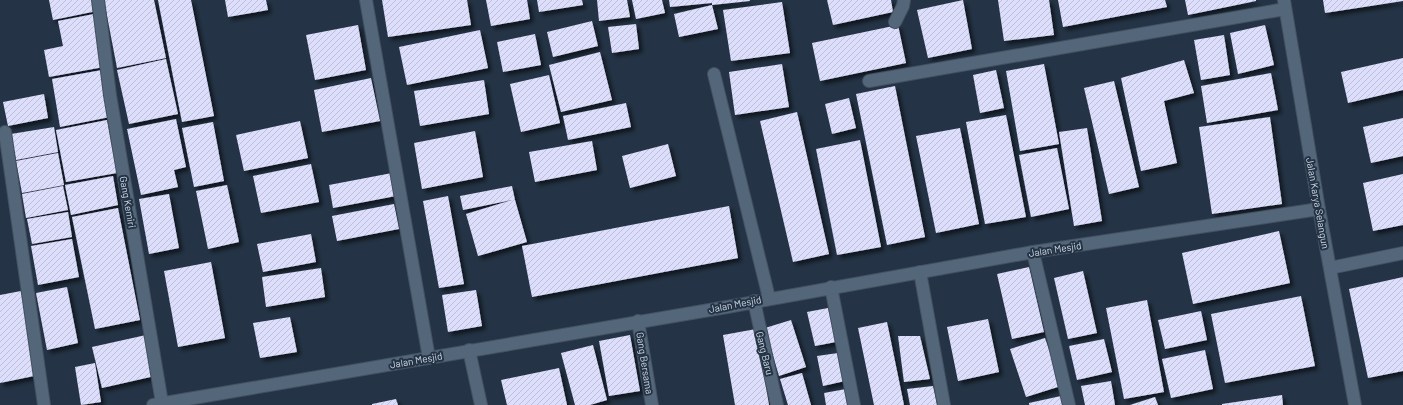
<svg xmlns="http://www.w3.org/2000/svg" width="1403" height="405" font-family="Barlow,sans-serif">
  <defs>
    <pattern id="building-hatch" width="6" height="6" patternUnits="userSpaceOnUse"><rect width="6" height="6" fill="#dddefc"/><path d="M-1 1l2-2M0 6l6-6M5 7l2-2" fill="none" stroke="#bdbfd7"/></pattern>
    <filter id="shadow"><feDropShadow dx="3.5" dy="3.5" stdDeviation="2" flood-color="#0009"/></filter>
  </defs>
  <rect width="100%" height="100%" fill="#243446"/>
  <g fill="url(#building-hatch)" filter="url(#shadow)">
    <polygon points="49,0 95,0 97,11 53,20"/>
    <polygon points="104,0 154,0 166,58 117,68"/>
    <polygon points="158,0 191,0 214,116 182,122"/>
    <polygon points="225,0 266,0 268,10 228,17"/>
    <polygon points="382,0 467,0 471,25 388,37"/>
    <polygon points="486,0 527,0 530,19 491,26"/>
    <polygon points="537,0 582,0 583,5 539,12"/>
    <polygon points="597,0 627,0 630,17 599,21"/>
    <polygon points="632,0 662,0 665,13 636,19"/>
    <polygon points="669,0 750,0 750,1 712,5 712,3 670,7"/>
    <polygon points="827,0 891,0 893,12 833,25"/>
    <polygon points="963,0 972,49 928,58 917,10"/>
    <polygon points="998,0 1049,0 1054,35 1004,41"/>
    <polygon points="1058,0 1165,0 1167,7 1063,27"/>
    <polygon points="1185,0 1256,0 1256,1 1188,15"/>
    <polygon points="1323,0 1403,0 1403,1 1325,13"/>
    <polygon points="782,2 790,53 731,61 723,10"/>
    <polygon points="712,5 718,29 679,37 674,14"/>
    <polygon points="94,14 104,67 49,77 44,50 63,46 58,21"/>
    <polygon points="592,21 598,46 553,57 547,32"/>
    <polygon points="636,24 639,49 612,53 608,27"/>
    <polygon points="358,25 366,70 315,80 306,35"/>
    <polygon points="898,25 906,63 820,81 812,43"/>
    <polygon points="1265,25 1274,65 1238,74 1230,33"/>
    <polygon points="480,30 488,68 407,85 399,47"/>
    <polygon points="535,34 541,65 503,72 497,42"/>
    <polygon points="1224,35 1230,75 1201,80 1194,40"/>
    <polygon points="600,52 612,100 561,112 549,65"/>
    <polygon points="1403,58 1403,90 1348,103 1341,72"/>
    <polygon points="166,59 178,114 129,124 117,70"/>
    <polygon points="1184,60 1194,93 1164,101 1177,163 1141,171 1121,78"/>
    <polygon points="782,64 789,107 735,115 729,72"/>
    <polygon points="1044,64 1059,144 1020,151 1006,71"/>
    <polygon points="102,70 110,117 60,127 52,79"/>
    <polygon points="996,70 1004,108 980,113 973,75"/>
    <polygon points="1271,73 1278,110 1207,123 1201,86"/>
    <polygon points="549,75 560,123 521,132 510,84"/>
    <polygon points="371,78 380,121 322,132 314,90"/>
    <polygon points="484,80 489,114 420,126 414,91"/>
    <polygon points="1114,81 1139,187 1109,194 1084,88"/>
    <polygon points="895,86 925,237 887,245 856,94"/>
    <polygon points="44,94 48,118 8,126 3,102"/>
    <polygon points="849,98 856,128 832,134 825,104"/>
    <polygon points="626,103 631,127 568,140 563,116"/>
    <polygon points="797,112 829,254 793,262 760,121"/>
    <polygon points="1006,115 1026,217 985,224 966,122"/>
    <polygon points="1270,117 1282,204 1212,214 1199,127"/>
    <polygon points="1403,118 1403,156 1371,163 1363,127"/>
    <polygon points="176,119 186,167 174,170 178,187 141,195 127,129"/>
    <polygon points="107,120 117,173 66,182 56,130"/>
    <polygon points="300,121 308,158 244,171 236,135"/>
    <polygon points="213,122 224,181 194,187 182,128"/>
    <polygon points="54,127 58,152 16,160 11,134"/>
    <polygon points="960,128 979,224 936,233 916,136"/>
    <polygon points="1087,128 1102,221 1074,226 1059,132"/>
    <polygon points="475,131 483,177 422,189 414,143"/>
    <polygon points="860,140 881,247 837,255 816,149"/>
    <polygon points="592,141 597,170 535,182 529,152"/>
    <polygon points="668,144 676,176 630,188 622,156"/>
    <polygon points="1057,148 1069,209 1031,217 1019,155"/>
    <polygon points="58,153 64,185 22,193 16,161"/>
    <polygon points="311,164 319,202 261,213 253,176"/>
    <polygon points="392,173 396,196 333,208 329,185"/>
    <polygon points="1403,174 1403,225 1373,231 1363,183"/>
    <polygon points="113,176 118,205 71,215 65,185"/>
    <polygon points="227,185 239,242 208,249 196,191"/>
    <polygon points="63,186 68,210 26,218 22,194"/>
    <polygon points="512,186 515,200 527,242 478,256 466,214 512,200 463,210 460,196"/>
    <polygon points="169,194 179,248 149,254 139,199"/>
    <polygon points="448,196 464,284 439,288 423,201"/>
    <polygon points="394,204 399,229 337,241 332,216"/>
    <polygon points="729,206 738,258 532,297 522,246"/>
    <polygon points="118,208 140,320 95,329 72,217"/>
    <polygon points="68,212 72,237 32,244 27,219"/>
    <polygon points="1279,231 1290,283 1193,304 1182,253"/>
    <polygon points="311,234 316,262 263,272 257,244"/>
    <polygon points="72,239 79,277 38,285 31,246"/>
    <polygon points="211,262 225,338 178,347 164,271"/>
    <polygon points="1029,267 1044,332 1012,339 997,274"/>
    <polygon points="321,268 325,297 266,307 262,277"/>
    <polygon points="1083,271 1097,333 1068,339 1054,278"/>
    <polygon points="1403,277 1403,371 1368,378 1349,289"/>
    <polygon points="67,287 78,343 47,350 36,293"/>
    <polygon points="476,290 482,326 448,332 442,295"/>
    <polygon points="21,291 39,375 0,383 0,295"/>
    <polygon points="1301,296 1315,366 1225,383 1211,314"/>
    <polygon points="1147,300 1164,392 1124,399 1106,308"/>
    <polygon points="828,308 836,342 815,346 807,312"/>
    <polygon points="1201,311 1207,340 1165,349 1158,320"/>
    <polygon points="290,317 297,352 260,358 253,323"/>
    <polygon points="988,319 999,372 958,381 947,327"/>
    <polygon points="791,320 806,367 779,376 765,328"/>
    <polygon points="887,322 904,405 874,405 858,328"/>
    <polygon points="756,329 769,405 735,405 723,335"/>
    <polygon points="146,335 155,376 102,388 92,347"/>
    <polygon points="630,335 640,391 609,396 599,341"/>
    <polygon points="898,336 920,336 930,379 904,382"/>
    <polygon points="1045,338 1061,386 1026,397 1010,349"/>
    <polygon points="1104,339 1112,372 1077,380 1069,346"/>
    <polygon points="593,345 607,400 590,405 575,405 561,353"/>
    <polygon points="1205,350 1213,389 1171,398 1162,359"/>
    <polygon points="838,353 845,381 823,386 817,356"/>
    <polygon points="95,363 101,402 81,405 75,367"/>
    <polygon points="559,368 567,405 507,405 501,380"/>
    <polygon points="802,373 811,405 788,405 780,379"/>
    <polygon points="1111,381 1115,405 1085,405 1081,386"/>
    <polygon points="933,386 937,405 910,405 907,389"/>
    <polygon points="846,389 849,405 826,405 824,393"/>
    <polygon points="1282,395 1283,405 1222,405 1222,404"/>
    <polygon points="1061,396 1063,405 1029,405 1029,403"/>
    <polygon points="1155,397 1158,405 1130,405"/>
    <polygon points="396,399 398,405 372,405 372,404"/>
  </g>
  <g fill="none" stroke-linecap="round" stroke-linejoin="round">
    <defs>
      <g id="street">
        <polyline points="98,0 110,95 162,403"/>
        <polyline points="366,0 429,358"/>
        <polyline points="895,22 903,6 904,0"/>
        <polyline points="714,74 769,298"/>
        <polyline points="869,81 1285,9"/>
        <polyline points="5,132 44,405"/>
        <polyline points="1033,252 1069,405"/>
        <polyline points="920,272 944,405"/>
        <polyline points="831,287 854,405"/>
        <polyline points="754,301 777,405"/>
        <polyline points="638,321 652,405"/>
        <polyline points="469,350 481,405"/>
        <polyline points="153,405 727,307 1033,252 1319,209"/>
      </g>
      <g id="secondary">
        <polyline points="1284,0 1319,209 1355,405"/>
        <polyline points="1330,268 1403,253"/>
      </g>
    </defs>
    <use href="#street" stroke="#435060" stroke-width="14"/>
    <use href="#secondary" stroke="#435060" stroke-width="14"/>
    <use href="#street" stroke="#54667a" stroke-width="12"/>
    <use href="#secondary" stroke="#54667a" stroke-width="12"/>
  </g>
  <g text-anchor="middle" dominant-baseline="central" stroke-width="4" stroke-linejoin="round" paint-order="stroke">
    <g font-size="10" fill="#cfd9e5" stroke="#243446">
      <text transform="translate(128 202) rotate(80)">Gang Kemiri</text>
      <text transform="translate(1318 203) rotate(80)">Jalan Karya Selangun</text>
      <text transform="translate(1055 249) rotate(-9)">Jalan Mesjid</text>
      <text transform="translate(735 304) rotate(-11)">Jalan Mesjid</text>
      <text transform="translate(765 353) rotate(76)">Gang Baru</text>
      <text transform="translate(416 360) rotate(-10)">Jalan Mesjid</text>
      <text transform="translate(645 363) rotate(81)">Gang Bersama</text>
    </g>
  </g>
</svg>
